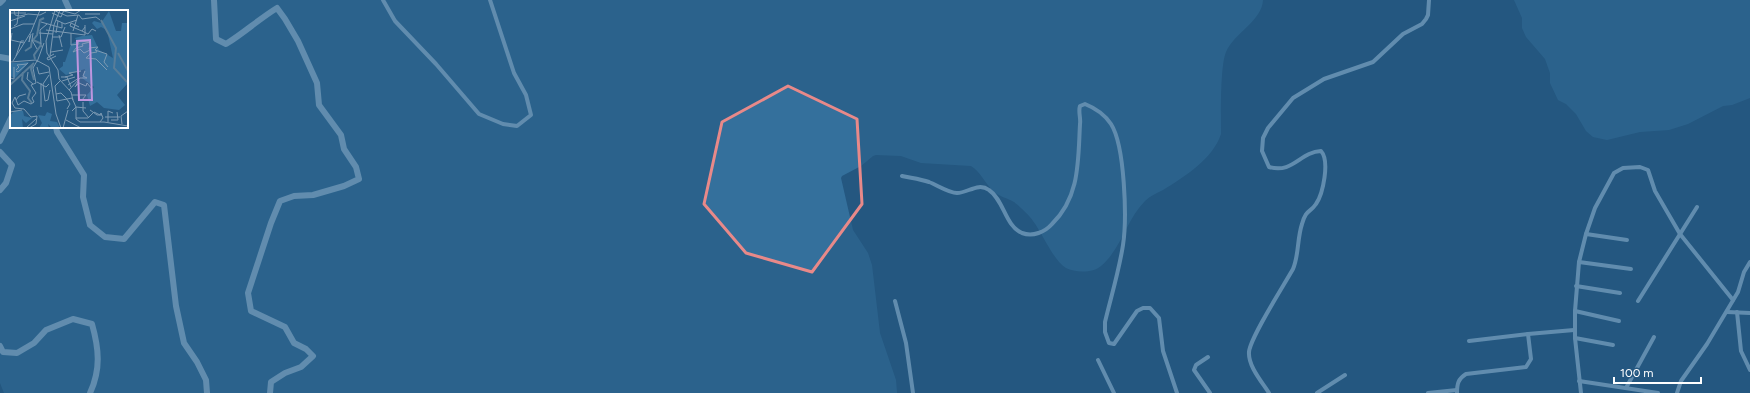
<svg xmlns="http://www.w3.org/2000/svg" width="1750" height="393" font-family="Figtree,sans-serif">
  <rect width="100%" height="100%" fill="#245780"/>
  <g fill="#34709c" fill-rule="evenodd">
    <path d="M0,0H1263C1262,21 1234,33 1226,52C1220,66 1221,116 1221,134C1213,159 1184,177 1163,190C1157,193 1150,196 1145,201C1126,220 1122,248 1101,266C1093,273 1076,273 1066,268C1053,260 1043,234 1033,221C1030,216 1018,205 1014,202C1007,198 998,196 993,191C985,183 980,171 971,166L921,163L901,156L876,155L873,156L861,166L842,176L841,178L853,230L868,253L872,265L880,333L896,380L897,393H4L0,383ZM11,11H127V127H11Z"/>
    <polygon points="1514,0 1750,0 1750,98 1732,105 1723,106 1688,124 1669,130 1640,132 1607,140 1593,137 1586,131 1576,114 1566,104 1558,100 1550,83 1550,73 1545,59 1526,37 1522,28 1522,18"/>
  </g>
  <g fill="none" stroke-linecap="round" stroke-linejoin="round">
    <g stroke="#aacde7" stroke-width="4">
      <polyline points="383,0 395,21 436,64 479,114 503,124 517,126 531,115 526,95 514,73 490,0"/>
      <path d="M902,176C911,178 920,179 929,182C937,185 949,193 957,193C968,193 978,182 989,190C1004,200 1005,226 1022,233C1033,237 1045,232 1052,224C1080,197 1078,161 1080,124C1081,118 1078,112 1080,106L1085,104C1095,108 1105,115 1111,124C1125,146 1127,219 1123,245C1119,271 1111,297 1105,322V332L1109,343L1114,344L1137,311L1143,308H1150L1159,318L1163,351L1177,393"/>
      <polyline points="1586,234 1627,240"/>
      <polyline points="1579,262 1631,269"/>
      <polyline points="1576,286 1620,293"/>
      <polyline points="895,301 906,343 913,393"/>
      <polyline points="1638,301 1697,207"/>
      <polyline points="1575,311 1619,321"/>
      <polyline points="1727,312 1750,313"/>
      <polyline points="1737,312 1741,351 1750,370"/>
      <polyline points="1575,338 1613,345"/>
      <polyline points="1469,341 1528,334 1574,330"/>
      <polyline points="1208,357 1196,365 1194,370 1210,393"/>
      <polyline points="1098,360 1114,393"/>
      <polyline points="1579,381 1658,393"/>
      <polyline points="1626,388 1654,337"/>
      <path d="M1269,393C1262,382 1248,366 1249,352C1250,338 1284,285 1293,269C1299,255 1297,239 1302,224C1306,209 1310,213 1316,204C1323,194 1330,161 1321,151C1300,152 1293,174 1269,167L1262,151L1263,138L1268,128L1293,98L1324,79L1373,62L1403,34L1422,24L1426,19L1428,15L1429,0"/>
      <polyline points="1317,393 1345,375"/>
      <polyline points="1428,393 1457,390"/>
      <path d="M1457,393C1457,384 1458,379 1466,374L1526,367L1531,359L1528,334"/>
      <polyline points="1581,393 1575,338 1575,311 1579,262 1586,234 1595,208 1614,173 1623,168 1640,167 1648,170 1655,191 1680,234 1733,300"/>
      <polyline points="1677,393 1681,381 1707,344 1738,292 1744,272 1750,262"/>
    </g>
    <g stroke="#aacde7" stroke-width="6">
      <polyline points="65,0 70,11"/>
      <path d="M214,0L216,39L226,44C244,33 259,19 277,8L285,19L298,41L317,83L319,105L341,135L344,149L356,167L359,179L344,186L313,195L294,196L280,201L271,223L248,293L251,311L285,327L294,343L306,349L313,356L301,367L285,373L271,382L270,393"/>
      <polyline points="0,3 3,0"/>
      <polyline points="0,57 11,59"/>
      <polyline points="56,127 57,132 84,175 83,197 90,225 105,237 124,239 155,202 164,205 176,306 184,343 197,362 206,380 207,393"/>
      <polyline points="0,141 11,118"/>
      <polyline points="0,152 12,165 6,183 0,190"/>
      <path d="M0,346L3,352L17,353L34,343L46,330L73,319L92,324C99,349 101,369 90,393"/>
    </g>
  </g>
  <path d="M0 0H1750V393H0ZM788,86L857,119L862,204L812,272L746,253L704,204L722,122Z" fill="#245780" fill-opacity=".55" fill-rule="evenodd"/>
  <path fill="none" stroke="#e88989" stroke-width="3" stroke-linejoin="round" d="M788,86L857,119L862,204L812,272L746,253L704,204L722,122Z"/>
  <g transform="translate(10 10)">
    <rect width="118" height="118" fill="#245780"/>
    <path d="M99,1L106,21H111L112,13H118V73L107,85L115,95L109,100L94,98L87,92L80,96L77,85L84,77L72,68L75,59L56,65L49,59L53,56V52H55L61,34L67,31L65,28L72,26L82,25L89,40L103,48L97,20L91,17L87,19L82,13L84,11L91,13ZM19,52L5,68L0,66L1,53ZM5,101H13L14,106L22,108L16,113L12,109L13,118H0V105ZM37,102L42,104L40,111L47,112L50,118H42L38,114L39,118H29L32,113L28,105L35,106Z" fill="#34709c"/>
    <path fill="none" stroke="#587d99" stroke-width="2" d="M91,10L106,38L104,58L117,72M32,37L30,33L23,30L27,25L30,10L34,8M15,41L21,37L22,30M108,43L118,61M25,49L24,45L31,35M23,54L21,59L24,70M13,62L12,70L20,81L18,88L22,93M0,75L24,53"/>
    <path fill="none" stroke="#7c9ab3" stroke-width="1" d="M4,0L5,5L10,6L18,4L30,5L36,2M43,0L57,6L69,5M50,0L65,4L71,0M0,3H16M42,3L51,7L54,0M75,4H90M69,5L72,9L86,7L90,10M46,10L55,14L67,10M0,11L15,6M31,12L52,18V13M4,16L7,14L9,0M69,17L61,13L60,16L72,21L75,17M0,19L13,14H24M36,20L75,25V15M63,21L68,5M72,21L78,24L82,19L86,21M2,23L1,30L14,33M23,23L22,30L27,39M29,23L43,24M46,23L48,11M61,23V35L69,34L68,31L80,32L72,34L73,36L66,38L63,42L70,39L74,43L80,40L79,38L88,37L85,40L97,44L94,52L98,57M49,25L52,37M20,26L19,32L21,24M43,27H51L55,17M36,31L37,43L48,60L49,69L61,82L63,90M36,31L45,0M31,34L30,20L37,14M86,40L87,42L81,43L76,48L86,49L97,60M41,42L53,40M44,44L37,48L38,50L46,46M6,46L11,31H14M40,46L44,15L50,0M3,51L21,22L30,0M0,52L26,50L39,57L46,104L51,118M27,52L34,33M27,57L29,64L39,62M6,60L9,57L7,55L17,54M6,61L8,62L18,53M18,62L17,69L23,74M39,65L33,74L35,91L38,90L40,80M51,67H57L61,77M55,67L63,65L59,63L71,61M0,68L4,69V57M52,71L65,67M27,72L36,77L39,74M68,72L65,77L69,73L76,76L77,73L82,79M31,73V97M58,75L69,68M59,80L70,68H77L73,66L75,61M46,84L51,83L56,88L60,94L57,99M62,85H76L72,90M62,88L66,97V109L70,112H94L118,116M6,90L9,86L16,84M47,91L45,76L50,71M47,91L62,88M73,92V101L79,108M80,100L87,105H92M62,101L66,97L76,98M0,102L12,100M95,107H110M66,108H78L84,102L90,105L91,103L93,108L90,112M56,110L71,118M101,110H108L107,102M98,112V101L103,103M112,114L111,106L118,101M16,118L26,109M19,118L26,114L27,106L21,107L14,99L5,98L2,93L5,87L8,95L14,91L21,94L24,92L22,88L26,83L21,75L26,73L23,58L27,51M53,118L58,100"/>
    <path fill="#bd96df" fill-opacity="0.15" stroke="#bd96df" stroke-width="2" d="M80,30L82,90H69L67,31Z"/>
    <rect width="118" height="118" fill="none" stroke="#fff" stroke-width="2"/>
  </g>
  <path d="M1614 377v6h87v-6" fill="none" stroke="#ffffff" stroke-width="2"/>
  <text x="1620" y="377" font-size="12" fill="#ffffff" stroke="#245780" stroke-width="3" paint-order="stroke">100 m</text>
</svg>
